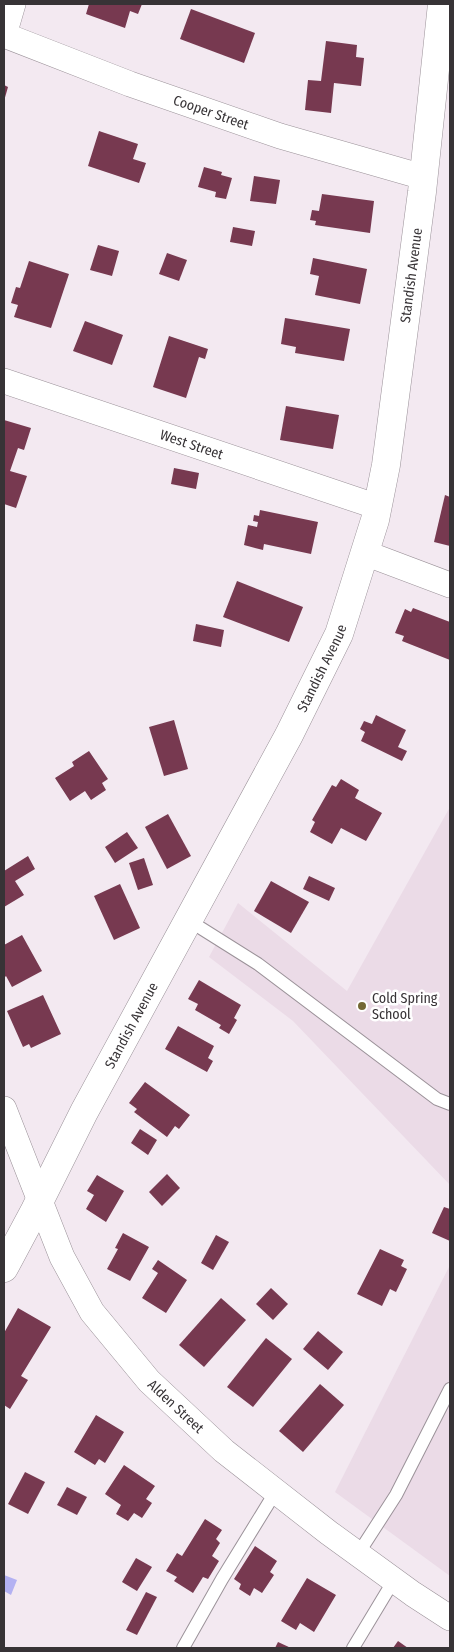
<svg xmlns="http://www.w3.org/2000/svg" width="454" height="1652" font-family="'Fira Sans Condensed',sans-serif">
  <rect width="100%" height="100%" fill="#f3e9f1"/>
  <g fill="#ebdbe7">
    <polygon points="450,807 450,1185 293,1021 209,957 238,903 347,991"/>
    <polygon points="450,1265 450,1576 335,1492"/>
  </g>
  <polygon fill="#b3b1f2" points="4,1575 17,1580 11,1595 4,1591"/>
  <g fill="#773950">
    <polygon points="89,4 142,4 138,14 130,11 125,28 86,14"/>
    <polygon points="191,9 255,33 244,63 180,39"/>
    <polygon points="326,41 357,45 356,57 364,58 361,86 334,83 331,113 305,110 308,80 321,81"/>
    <polygon points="4,85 8,87 4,101"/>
    <polygon points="99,131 138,144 133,159 146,163 139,183 88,166"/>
    <polygon points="204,167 222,172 221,175 232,178 226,199 215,197 216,192 198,187"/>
    <polygon points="254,176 280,180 276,204 250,201"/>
    <polygon points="322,194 374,201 370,233 315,225 316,221 310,220 312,210 319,211"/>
    <polygon points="233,227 255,231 252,246 230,242"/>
    <polygon points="98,245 119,251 112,276 90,270"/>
    <polygon points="167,253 187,260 179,281 159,274"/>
    <polygon points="313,258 367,269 360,304 315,295 319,276 310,274"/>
    <polygon points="29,261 69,274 51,328 14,317 18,305 11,303 16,287 20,288"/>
    <polygon points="285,318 350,329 344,361 295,353 296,347 281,344"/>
    <polygon points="85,321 123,335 112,365 73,351"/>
    <polygon points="169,336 208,349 205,359 199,357 186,398 153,387"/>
    <polygon points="286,406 339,415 333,449 280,440"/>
    <polygon points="4,420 31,428 24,450 18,448 10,471 27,476 16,508 4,504"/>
    <polygon points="174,468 199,473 196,489 171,484"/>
    <polygon points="445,495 450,497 450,546 434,542"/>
    <polygon points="260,510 318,522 311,554 264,544 263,550 244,545 248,525 257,527 258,522 253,521 254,515 259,516"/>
    <polygon points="237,581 303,607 289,642 223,617"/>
    <polygon points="413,608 450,622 450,660 402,641 404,636 395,633 405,609 411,612"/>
    <polygon points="196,624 224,630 221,647 193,641"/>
    <polygon points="376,715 406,730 398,747 407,751 402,761 361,741 365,732 360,729 364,721 372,724"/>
    <polygon points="174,720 188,769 164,776 149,727"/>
    <polygon points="89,751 108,779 102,783 106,790 91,800 85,791 70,801 55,778 74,766 72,762"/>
    <polygon points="341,779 359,790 355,798 382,813 366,841 341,828 332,844 310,832 315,822 312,820 332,785 336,787"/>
    <polygon points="168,814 191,856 167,869 145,827"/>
    <polygon points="127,832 138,848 115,863 105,847"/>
    <polygon points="28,856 35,869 15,881 24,895 4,907 4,871"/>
    <polygon points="144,858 153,885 138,890 129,863"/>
    <polygon points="309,876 335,888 329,901 303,889"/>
    <polygon points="271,881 309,902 291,933 254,911"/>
    <polygon points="120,884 140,928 114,940 94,896"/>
    <polygon points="22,935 42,971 12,987 6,976 4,978 4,945"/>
    <polygon points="199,980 241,1005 234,1018 237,1020 229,1034 219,1028 221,1025 195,1010 198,1004 188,999"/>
    <polygon points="43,995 61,1034 31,1048 29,1044 23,1047 7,1011"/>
    <polygon points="178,1026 214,1046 208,1058 213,1061 207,1072 165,1049"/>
    <polygon points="145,1082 190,1115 179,1129 175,1126 167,1137 134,1112 137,1109 129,1103"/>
    <polygon points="140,1129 157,1140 148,1155 131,1143"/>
    <polygon points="167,1174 180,1188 162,1206 149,1192"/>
    <polygon points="97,1175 124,1191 106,1222 86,1209 94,1195 87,1191"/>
    <polygon points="444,1207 450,1209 450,1241 432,1233"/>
    <polygon points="123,1233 149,1247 130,1281 107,1269 118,1249 115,1248"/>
    <polygon points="216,1235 229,1242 213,1270 201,1263"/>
    <polygon points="380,1249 404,1260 401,1266 407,1269 396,1292 390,1289 382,1306 357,1294"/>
    <polygon points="158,1260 187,1280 166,1313 142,1298 158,1273 152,1269"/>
    <polygon points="271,1288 288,1304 273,1320 256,1304"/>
    <polygon points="221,1298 246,1320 204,1367 179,1345"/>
    <polygon points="18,1308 51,1327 21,1376 28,1380 10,1409 4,1405 4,1333"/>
    <polygon points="318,1331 343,1352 328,1370 303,1349"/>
    <polygon points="266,1338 292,1359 253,1407 227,1387"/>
    <polygon points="320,1384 344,1405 303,1452 279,1431"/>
    <polygon points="96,1415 124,1432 105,1463 99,1459 95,1465 74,1452"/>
    <polygon points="124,1465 155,1486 146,1499 152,1503 142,1518 134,1513 128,1521 116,1514 121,1505 105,1494"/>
    <polygon points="25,1472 45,1482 28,1514 8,1504"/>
    <polygon points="67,1487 87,1497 77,1515 57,1505"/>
    <polygon points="205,1519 222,1530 216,1539 220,1543 212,1556 219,1561 208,1579 203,1577 193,1593 174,1581 177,1577 166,1571 177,1553 182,1556"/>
    <polygon points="255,1546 277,1561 270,1572 274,1575 262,1593 254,1588 250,1596 239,1589 241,1584 234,1579"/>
    <polygon points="136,1558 152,1567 137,1591 122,1582"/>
    <polygon points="307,1578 336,1595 314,1632 300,1623 296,1630 281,1621"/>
    <polygon points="146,1592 157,1597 137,1635 126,1630"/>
    <polygon points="398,1641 408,1648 393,1648"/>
    <polygon points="278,1642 291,1648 275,1648"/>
  </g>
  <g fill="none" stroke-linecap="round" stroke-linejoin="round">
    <defs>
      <g id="service">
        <polyline points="188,920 258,964 437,1099 450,1104"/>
        <polyline points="358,1554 396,1495 450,1389"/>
        <polyline points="183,1648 222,1579 276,1491"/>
        <polyline points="353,1648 394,1580"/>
      </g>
      <g id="minor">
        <path id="s1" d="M4,35L130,84L280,136L423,177"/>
        <polyline points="4,35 13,4"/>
        <path id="s2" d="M4,381L378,507"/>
        <polyline points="365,553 450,585"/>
        <path id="s3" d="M4,1109L62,1257L92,1312L149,1381L224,1451L329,1533L413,1594L450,1618"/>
      </g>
      <g id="tertiary">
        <path id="s4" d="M4,1268L35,1210L84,1112L289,735L339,634L375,520L386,465L422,192L442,4"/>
      </g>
    </defs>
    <use href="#service" stroke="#9b9299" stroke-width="14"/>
    <use href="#minor" stroke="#9b9299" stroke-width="26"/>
    <use href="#tertiary" stroke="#9b9299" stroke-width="29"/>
    <use href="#service" stroke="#fff" stroke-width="12"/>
    <use href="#minor" stroke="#fff" stroke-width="25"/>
    <use href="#tertiary" stroke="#fff" stroke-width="28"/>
  </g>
  <circle fill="#746734" stroke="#fff" stroke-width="2" cx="362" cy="1006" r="5"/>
  <g text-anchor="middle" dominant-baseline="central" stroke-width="5" stroke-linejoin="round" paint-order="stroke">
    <g font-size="14" fill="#373336" stroke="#fff">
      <text stroke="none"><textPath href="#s1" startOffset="221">Cooper Street</textPath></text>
      <text stroke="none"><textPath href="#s4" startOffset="1084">Standish Avenue</textPath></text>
      <text stroke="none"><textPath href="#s2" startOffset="198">West Street</textPath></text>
      <text stroke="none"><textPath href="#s4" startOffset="679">Standish Avenue</textPath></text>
      <text stroke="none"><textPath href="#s4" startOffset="274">Standish Avenue</textPath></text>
      <text stroke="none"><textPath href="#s3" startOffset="348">Alden Street</textPath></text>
    </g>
    <g font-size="14" fill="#373336" stroke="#fff" text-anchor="start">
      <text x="372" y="998">Cold Spring<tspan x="372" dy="16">School</tspan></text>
    </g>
  </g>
  <rect width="454" height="1652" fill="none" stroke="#373336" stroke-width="10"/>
</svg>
